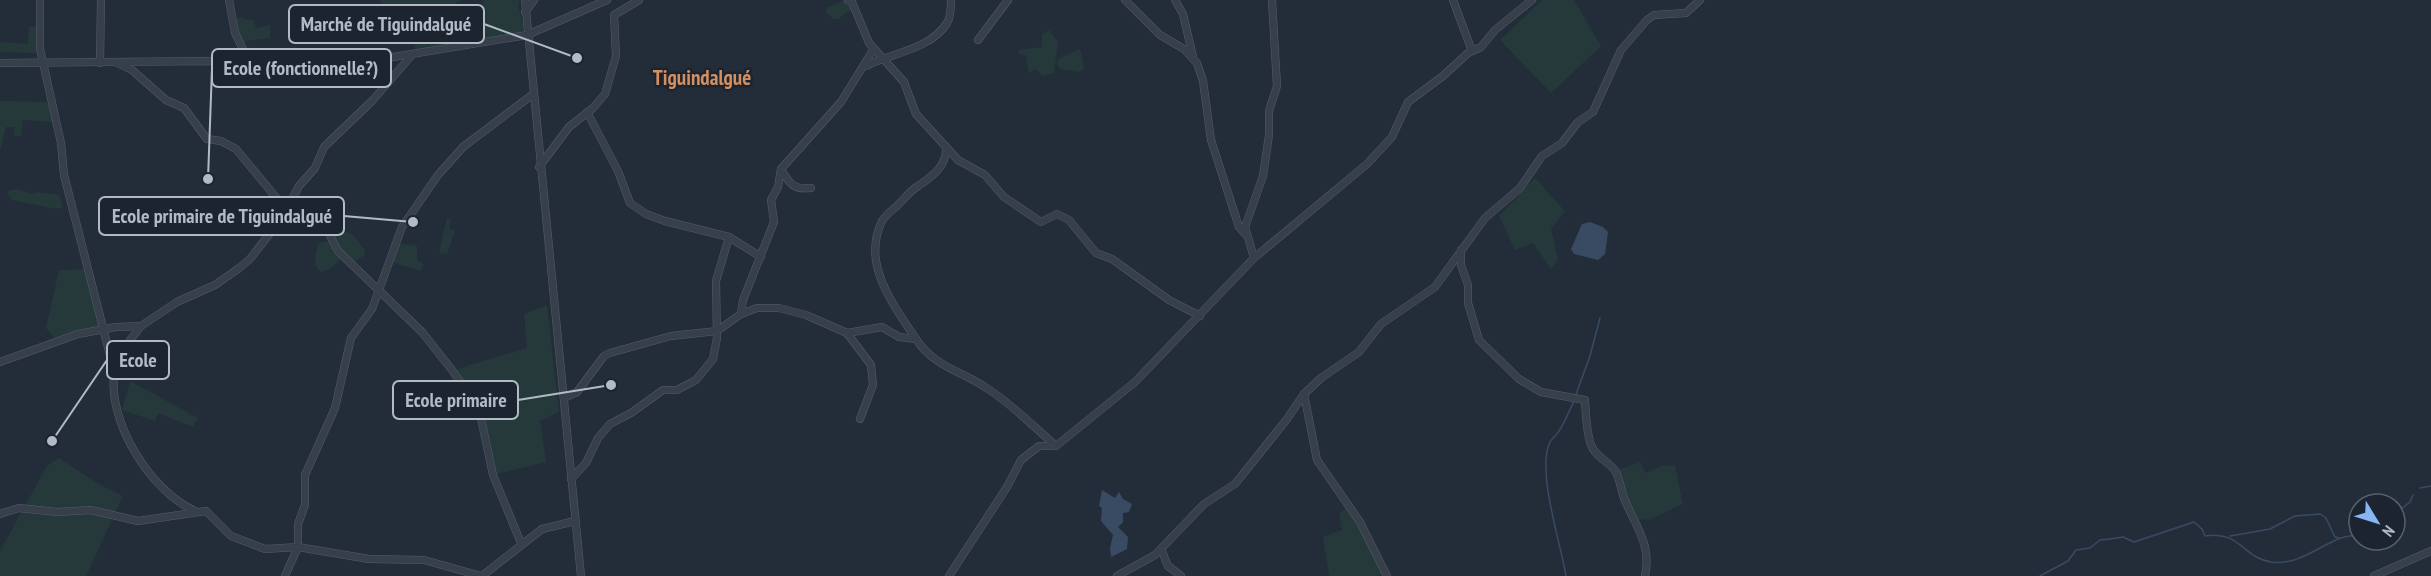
<svg xmlns="http://www.w3.org/2000/svg" width="2431" height="576" font-family="'PT Sans Narrow',sans-serif">
  <rect width="100%" height="100%" fill="#232d3a"/>
  <g fill="#25393b">
    <polygon points="379,0 461,0 446,10 479,14 484,0 520,0 518,5 524,28 515,38 416,54 413,38"/>
    <polygon points="844,0 848,0 854,7 838,19 833,19 826,12 826,8"/>
    <polygon points="1542,0 1574,0 1601,46 1551,93 1500,40"/>
    <polygon points="239,17 254,21 256,28 270,25 270,38 239,42 233,22"/>
    <polygon points="36,26 36,53 0,52 0,42 28,44 29,27"/>
    <polygon points="1049,30 1058,42 1054,73 1043,76 1036,69 1029,73 1026,56 1019,54 1018,50 1042,47 1042,34"/>
    <polygon points="1080,49 1084,68 1080,72 1060,69 1057,63 1060,58"/>
    <polygon points="0,101 51,102 56,122 23,120 21,136 14,136 15,127 6,127 0,150"/>
    <polygon points="1535,178 1565,211 1551,229 1558,259 1551,269 1533,243 1515,250 1499,216"/>
    <polygon points="17,189 32,194 36,192 59,195 63,207 57,209 12,200 7,194 8,191"/>
    <polygon points="447,218 451,220 449,229 455,231 447,254 439,253"/>
    <path d="M333,231L351,233L364,249L365,255L351,263L344,257L330,269L322,272C310,266 317,254 318,243L332,241Z"/>
    <polygon points="398,243 417,246 417,260 424,264 421,271 391,262"/>
    <polygon points="87,269 104,329 57,341 46,328 59,270"/>
    <polygon points="547,305 559,412 540,421 546,462 493,475 479,409 463,388 457,369 527,348 524,314"/>
    <polygon points="130,381 198,418 193,427 158,413 155,421 122,410"/>
    <polygon points="59,458 97,483 123,496 86,576 0,576 0,551 47,466"/>
    <polygon points="1640,462 1646,473 1664,465 1675,466 1683,504 1649,520 1636,519 1615,471"/>
    <polygon points="1348,506 1385,573 1378,576 1329,576 1323,537 1342,530 1339,514"/>
  </g>
  <g fill="#394b63">
    <polygon points="1590,222 1603,227 1608,232 1605,254 1598,260 1574,254 1571,249 1582,224"/>
    <polygon points="1102,490 1115,498 1119,492 1123,499 1132,504 1129,512 1123,513 1123,522 1118,527 1128,537 1127,549 1111,557 1110,548 1113,535 1101,521 1102,508 1099,506"/>
  </g>
  <g fill="none" stroke-linecap="round" stroke-linejoin="round">
    <g stroke="#394b63" stroke-width="1.5">
      <polyline points="1575,397 1590,356 1600,318"/>
      <polyline points="2420,488 2431,486"/>
      <polyline points="2401,509 2410,502 2413,495"/>
      <polyline points="2230,536 2270,529 2295,516 2320,514 2326,518 2335,537 2339,538"/>
      <path d="M1566,576C1561,544 1536,470 1550,442C1552,438 1557,435 1559,431C1565,422 1569,411 1574,401"/>
      <path d="M2040,576L2068,561L2076,550L2090,548L2100,540L2110,539L2123,537L2134,542L2194,522L2202,529L2205,536C2240,530 2243,558 2271,562C2297,566 2319,546 2341,538C2347,536 2353,536 2359,534"/>
    </g>
    <defs>
      <g id="minor">
        <polyline points="40,0 40,49 61,143 64,175 114,371"/>
        <polyline points="229,0 235,33 252,67"/>
        <polyline points="525,0 581,576"/>
        <polyline points="848,0 852,2 869,43 904,82 916,114 958,160 985,175 1004,197 1041,222 1057,214 1069,220 1096,253 1112,259 1169,300 1200,316"/>
        <polyline points="1125,0 1160,35 1184,49 1197,63 1203,81 1211,140 1239,227 1245,234"/>
        <polyline points="1175,0 1183,14 1193,57"/>
        <polyline points="1453,0 1472,51"/>
        <polyline points="525,12 534,0"/>
        <polyline points="978,40 1008,0"/>
        <polyline points="115,62 132,70 166,100 184,108 207,139 221,141 236,149 279,201 304,220 327,230 338,251 422,332 452,370 479,409 493,475 521,543"/>
        <polyline points="0,63 214,61 265,68 293,69 351,64 527,35 607,0"/>
        <polyline points="100,63 101,0"/>
        <path d="M866,66C891,53 930,50 947,23C951,17 951,7 951,0"/>
        <polyline points="587,112 618,171 630,203 646,214 665,221 729,237 761,257"/>
        <polyline points="539,167 569,127 593,108 605,94 616,56 614,15 639,0"/>
        <path d="M781,169C790,184 793,190 811,188"/>
        <path d="M1461,250V265L1468,285V303L1479,340L1519,379L1541,392L1585,400C1586,415 1586,431 1591,445C1596,458 1609,461 1616,472C1620,480 1621,490 1624,498C1635,526 1652,544 1645,576"/>
        <polyline points="1254,258 1245,227 1263,176 1269,135 1269,111 1277,86 1272,0"/>
        <polyline points="741,314 743,300 774,222 771,200 778,187 781,169 841,102 873,50"/>
        <path d="M141,326C131,340 119,350 115,369C105,419 150,491 195,511"/>
        <path d="M847,333L882,327L899,337L916,339C934,367 962,371 988,389C1013,405 1034,427 1056,446"/>
        <path d="M916,339C893,304 861,264 882,221C886,214 893,210 898,205C905,198 910,191 918,186C933,176 947,166 946,147"/>
        <polyline points="0,362 78,334 116,327 141,326 177,302 215,285 238,269 250,259 282,218 299,186 315,168 324,147 372,101 411,56"/>
        <polyline points="1304,394 1317,460 1360,522 1387,576"/>
        <polyline points="564,398 577,392 604,356 610,353 671,336 717,331 741,314 757,308 779,308 806,315 847,333 871,365 873,385 860,419"/>
        <polyline points="571,479 586,463 598,438 610,424 631,413 663,390 677,390 696,380 713,359 717,338 716,281 729,237"/>
        <polyline points="0,514 19,508 57,512 91,510 138,521 206,511 231,536 265,549 298,547 369,559 424,560 481,576"/>
        <polyline points="1161,549 1168,566 1181,576"/>
        <polyline points="285,576 298,547 298,524 305,505 305,475 335,408 351,338 372,309 402,227 438,175 463,147 532,95"/>
        <polyline points="482,576 542,529 575,521"/>
        <polyline points="949,576 1007,487 1021,460 1039,446 1056,446 1135,382 1254,258 1367,164 1392,137 1408,102 1443,76 1468,53 1481,47 1495,30 1532,0"/>
        <polyline points="1117,576 1155,555 1204,504 1235,484 1287,419 1304,394 1321,378 1359,352 1381,324 1435,287 1485,218 1520,188 1542,156 1562,143 1578,122 1593,112 1621,50 1647,20 1654,15 1686,13 1700,0"/>
        <polyline points="2374,576 2431,551"/>
      </g>
    </defs>
    <use href="#minor" stroke="#555d68" stroke-width="8"/>
    <use href="#minor" stroke="#363f4a" stroke-width="7"/>
  </g>
  <g text-anchor="middle" dominant-baseline="central" stroke-width="5" stroke-linejoin="round" paint-order="stroke">
    <g font-size="21" font-weight="bold" fill="#d18f62" stroke="#1c242f">
      <text x="702" y="77">Tiguindalgué</text>
    </g>
  </g>
  <path fill="none" stroke="#b2bac6" stroke-width="2" d="M577 58L484 24M208 179L212 68M413 222L344 216M52 441L107 360M611 385L518 400"/>
  <g fill="#b2bac6" stroke="#1c242f" stroke-width="2">
    <circle cx="577" cy="58" r="6"/>
    <circle cx="208" cy="179" r="6"/>
    <circle cx="413" cy="222" r="6"/>
    <circle cx="52" cy="441" r="6"/>
    <circle cx="611" cy="385" r="6"/>
  </g>
  <g fill="#1c242f" stroke="#b2bac6" stroke-width="2">
    <rect x="289" y="5" width="195" height="38" rx="6"/>
    <rect x="212" y="49" width="179" height="38" rx="6"/>
    <rect x="99" y="197" width="245" height="38" rx="6"/>
    <rect x="107" y="341" width="62" height="38" rx="6"/>
    <rect x="393" y="381" width="125" height="38" rx="6"/>
  </g>
  <g font-size="20" text-anchor="middle" font-weight="bold" fill="#b2bac6">
    <text x="386" y="31">Marché de Tiguindalgué</text>
    <text x="301" y="75">Ecole (fonctionnelle?)</text>
    <text x="222" y="223">Ecole primaire de Tiguindalgué</text>
    <text x="138" y="367">Ecole</text>
    <text x="456" y="407">Ecole primaire</text>
  </g>
  <g transform="translate(2377 522) rotate(128)"><circle r="28" fill="#1c242f" stroke="#58606b" stroke-width="1.5"/>
  <path d="M0-4.5L10 22L0 15L-10 22Z" fill="#88b5f4"/>
  <text y="-9" font-size="16" font-weight="bold" text-anchor="middle" fill="#b2bac6">N</text>
  </g>
</svg>
